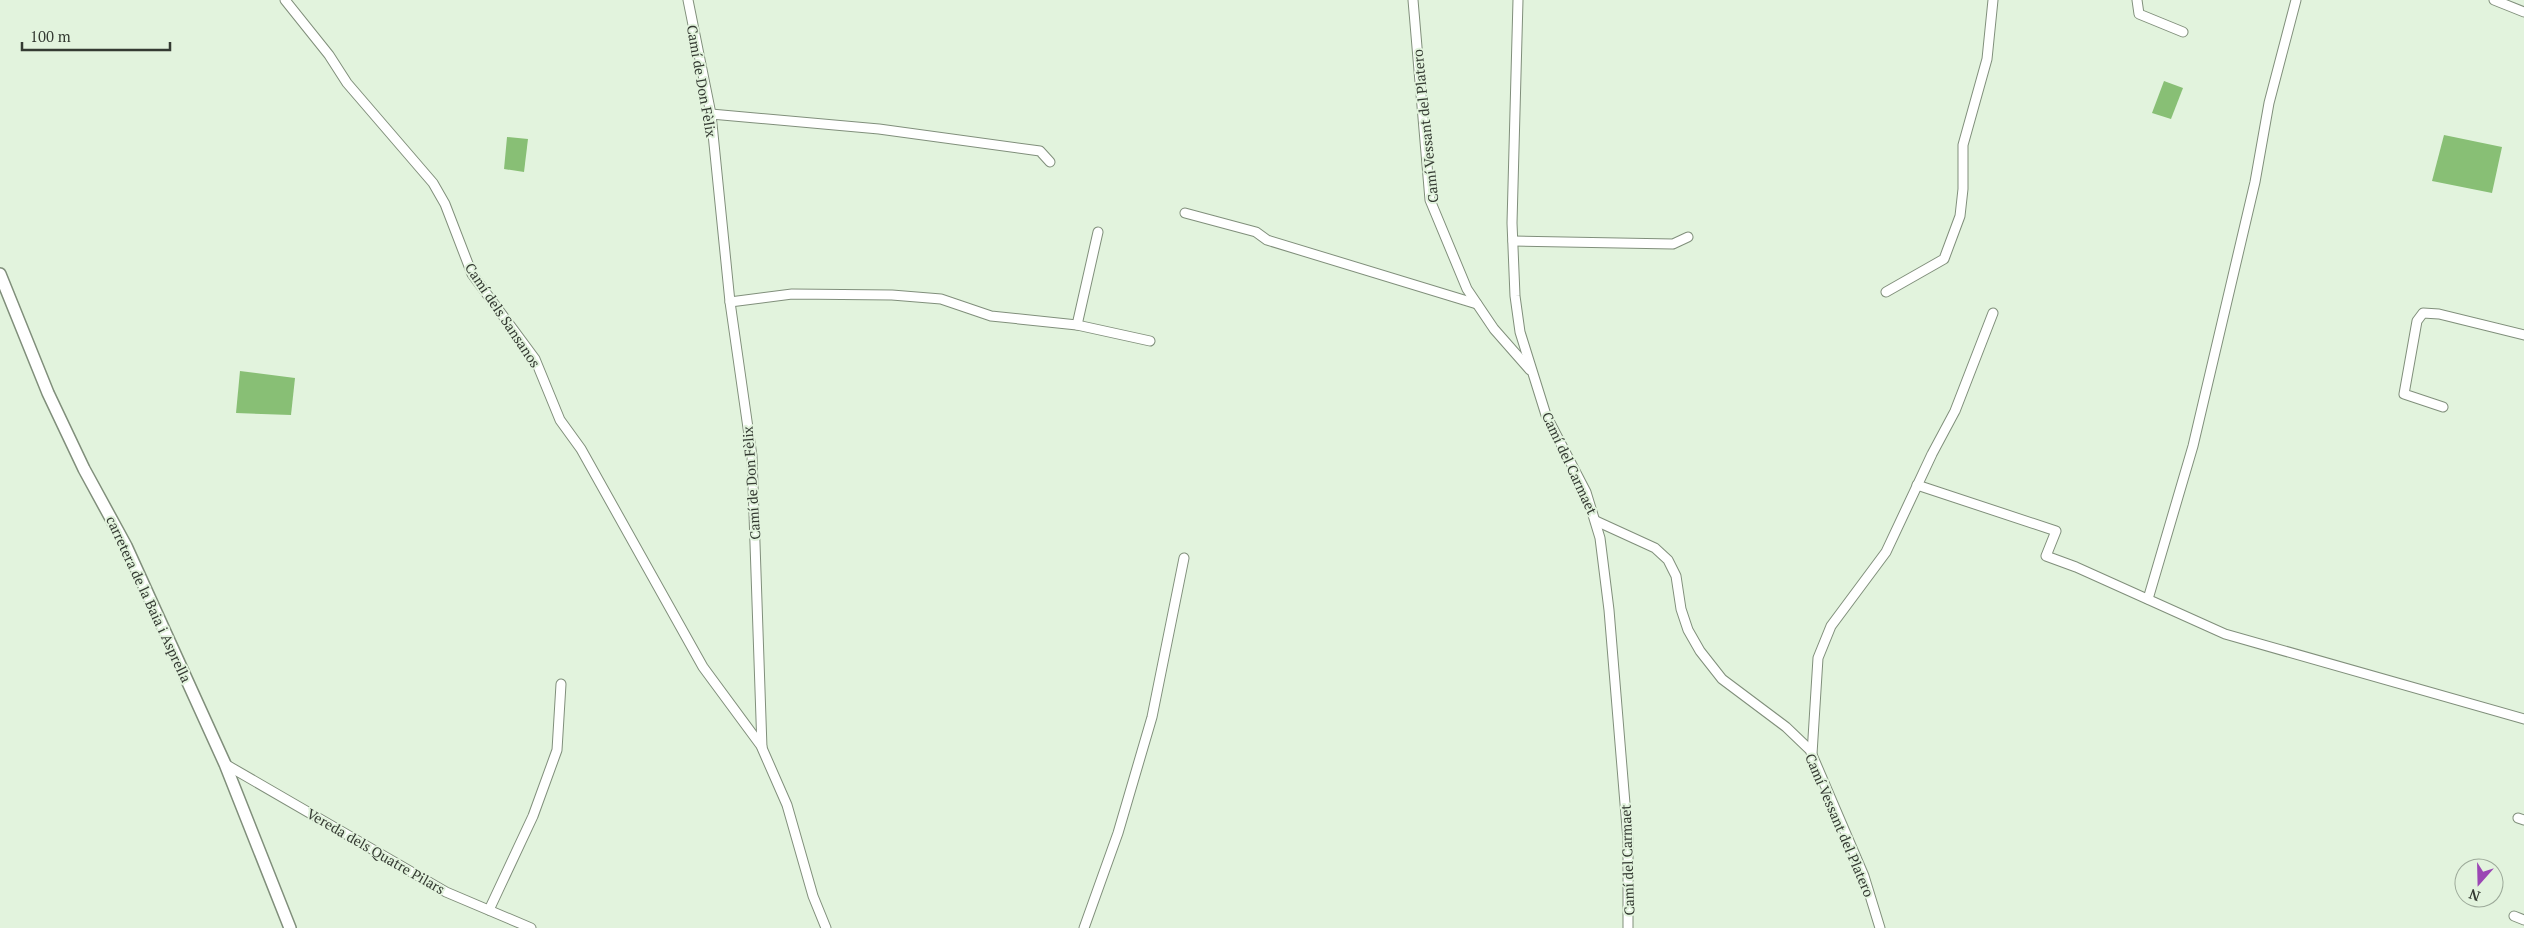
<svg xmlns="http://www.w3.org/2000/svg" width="2524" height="928" font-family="'PT Serif',serif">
  <rect width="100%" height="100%" fill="#e2f3dd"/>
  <g fill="#88bf75">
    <polygon points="2164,81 2183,88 2171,119 2152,113"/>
    <polygon points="2444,135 2502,147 2492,193 2432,181"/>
    <polygon points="507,137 528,139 524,172 504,169"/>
    <polygon points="240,371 295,378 291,415 236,413"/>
  </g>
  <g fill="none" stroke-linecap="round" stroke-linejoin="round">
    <defs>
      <g id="street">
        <polyline points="285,0 329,55 347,83 433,183 445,204 472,274 535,359 560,420 581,449 703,667 762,747"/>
        <polyline points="688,0 711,114 730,302 752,456 762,748 787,805 813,896 826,928"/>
        <polyline points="1413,0 1430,200 1467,289 1494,329 1530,370"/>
        <polyline points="1518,0 1512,223 1515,296 1520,332 1546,415 1586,492 1600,538 1609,610 1628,840 1628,928"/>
        <polyline points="2137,0 2139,14 2183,32"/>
        <polyline points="2494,0 2524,12"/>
        <polyline points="711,114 879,129 1040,151 1050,162"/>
        <polyline points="1185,213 1256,232 1267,240 1477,304"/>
        <polyline points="1513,241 1673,244 1688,237"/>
        <polyline points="1886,292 1944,259 1960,216 1963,189 1963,145 1987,59 1993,0"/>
        <polyline points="730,302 792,294 892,295 941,299 991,316 1077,325 1150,341"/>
        <polyline points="1077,325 1098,232"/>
        <polyline points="2443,407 2404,394 2417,321 2423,313 2439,314 2524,335"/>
        <polyline points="1917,485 2056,531 2046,556 2076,567 2225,634 2524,719"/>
        <polyline points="1596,521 1655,548 1668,560 1676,576 1681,609 1688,630 1700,651 1722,679 1786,727 1810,750 1864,876 1880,928"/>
        <polyline points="2148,599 2193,446 2255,182 2269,103 2296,0"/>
        <polyline points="1812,754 1818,658 1831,626 1886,552 1932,454 1955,411 1993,313"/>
        <polyline points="225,764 446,892 531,928"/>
        <polyline points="2518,818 2524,820"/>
        <polyline points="489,910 533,816 557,750 561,684"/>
        <polyline points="2514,916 2524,920"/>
        <polyline points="1084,928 1118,833 1152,717 1184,558"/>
      </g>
      <polyline id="secondary" points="0,274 48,393 84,469 126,546 225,764 290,928"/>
    </defs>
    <use href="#street" stroke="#808f7b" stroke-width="11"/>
    <use href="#secondary" stroke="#808f7b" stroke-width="14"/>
    <use href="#street" stroke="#fff" stroke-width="9"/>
    <use href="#secondary" stroke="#fff" stroke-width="11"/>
  </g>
  <g text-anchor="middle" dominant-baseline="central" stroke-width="4" stroke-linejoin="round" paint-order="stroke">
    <g font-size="14" fill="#343a32" stroke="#e2f3dd">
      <text transform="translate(702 81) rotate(80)">Camí de Don Fèlix</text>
      <text transform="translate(1425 126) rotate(-96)">Camí Vessant del Platero</text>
      <text transform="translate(503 315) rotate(56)">Camí dels Sansanos</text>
      <text transform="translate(1570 463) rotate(65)">Camí del Carmaet</text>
      <text transform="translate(751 483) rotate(-94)">Camí de Don Fèlix</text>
      <text transform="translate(149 599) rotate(65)">carretera de la Baia i Asprella</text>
      <text transform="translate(1840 825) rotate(67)">Camí Vessant del Platero</text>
      <text transform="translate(376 851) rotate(30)">Vereda dels Quatre Pilars</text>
      <text transform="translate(1627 860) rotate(-92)">Camí del Carmaet</text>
    </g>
  </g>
  <g transform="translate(2479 883) rotate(200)"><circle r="24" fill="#e2f3dd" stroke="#9ca999"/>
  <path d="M0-4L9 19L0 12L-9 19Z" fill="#9b46b4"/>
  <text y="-8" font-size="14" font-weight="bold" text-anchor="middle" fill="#343a32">N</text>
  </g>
  <path d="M22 42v8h148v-8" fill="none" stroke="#343a32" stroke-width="2.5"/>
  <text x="30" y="42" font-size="15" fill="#343a32" stroke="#e2f3dd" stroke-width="4" paint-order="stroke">100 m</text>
</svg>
